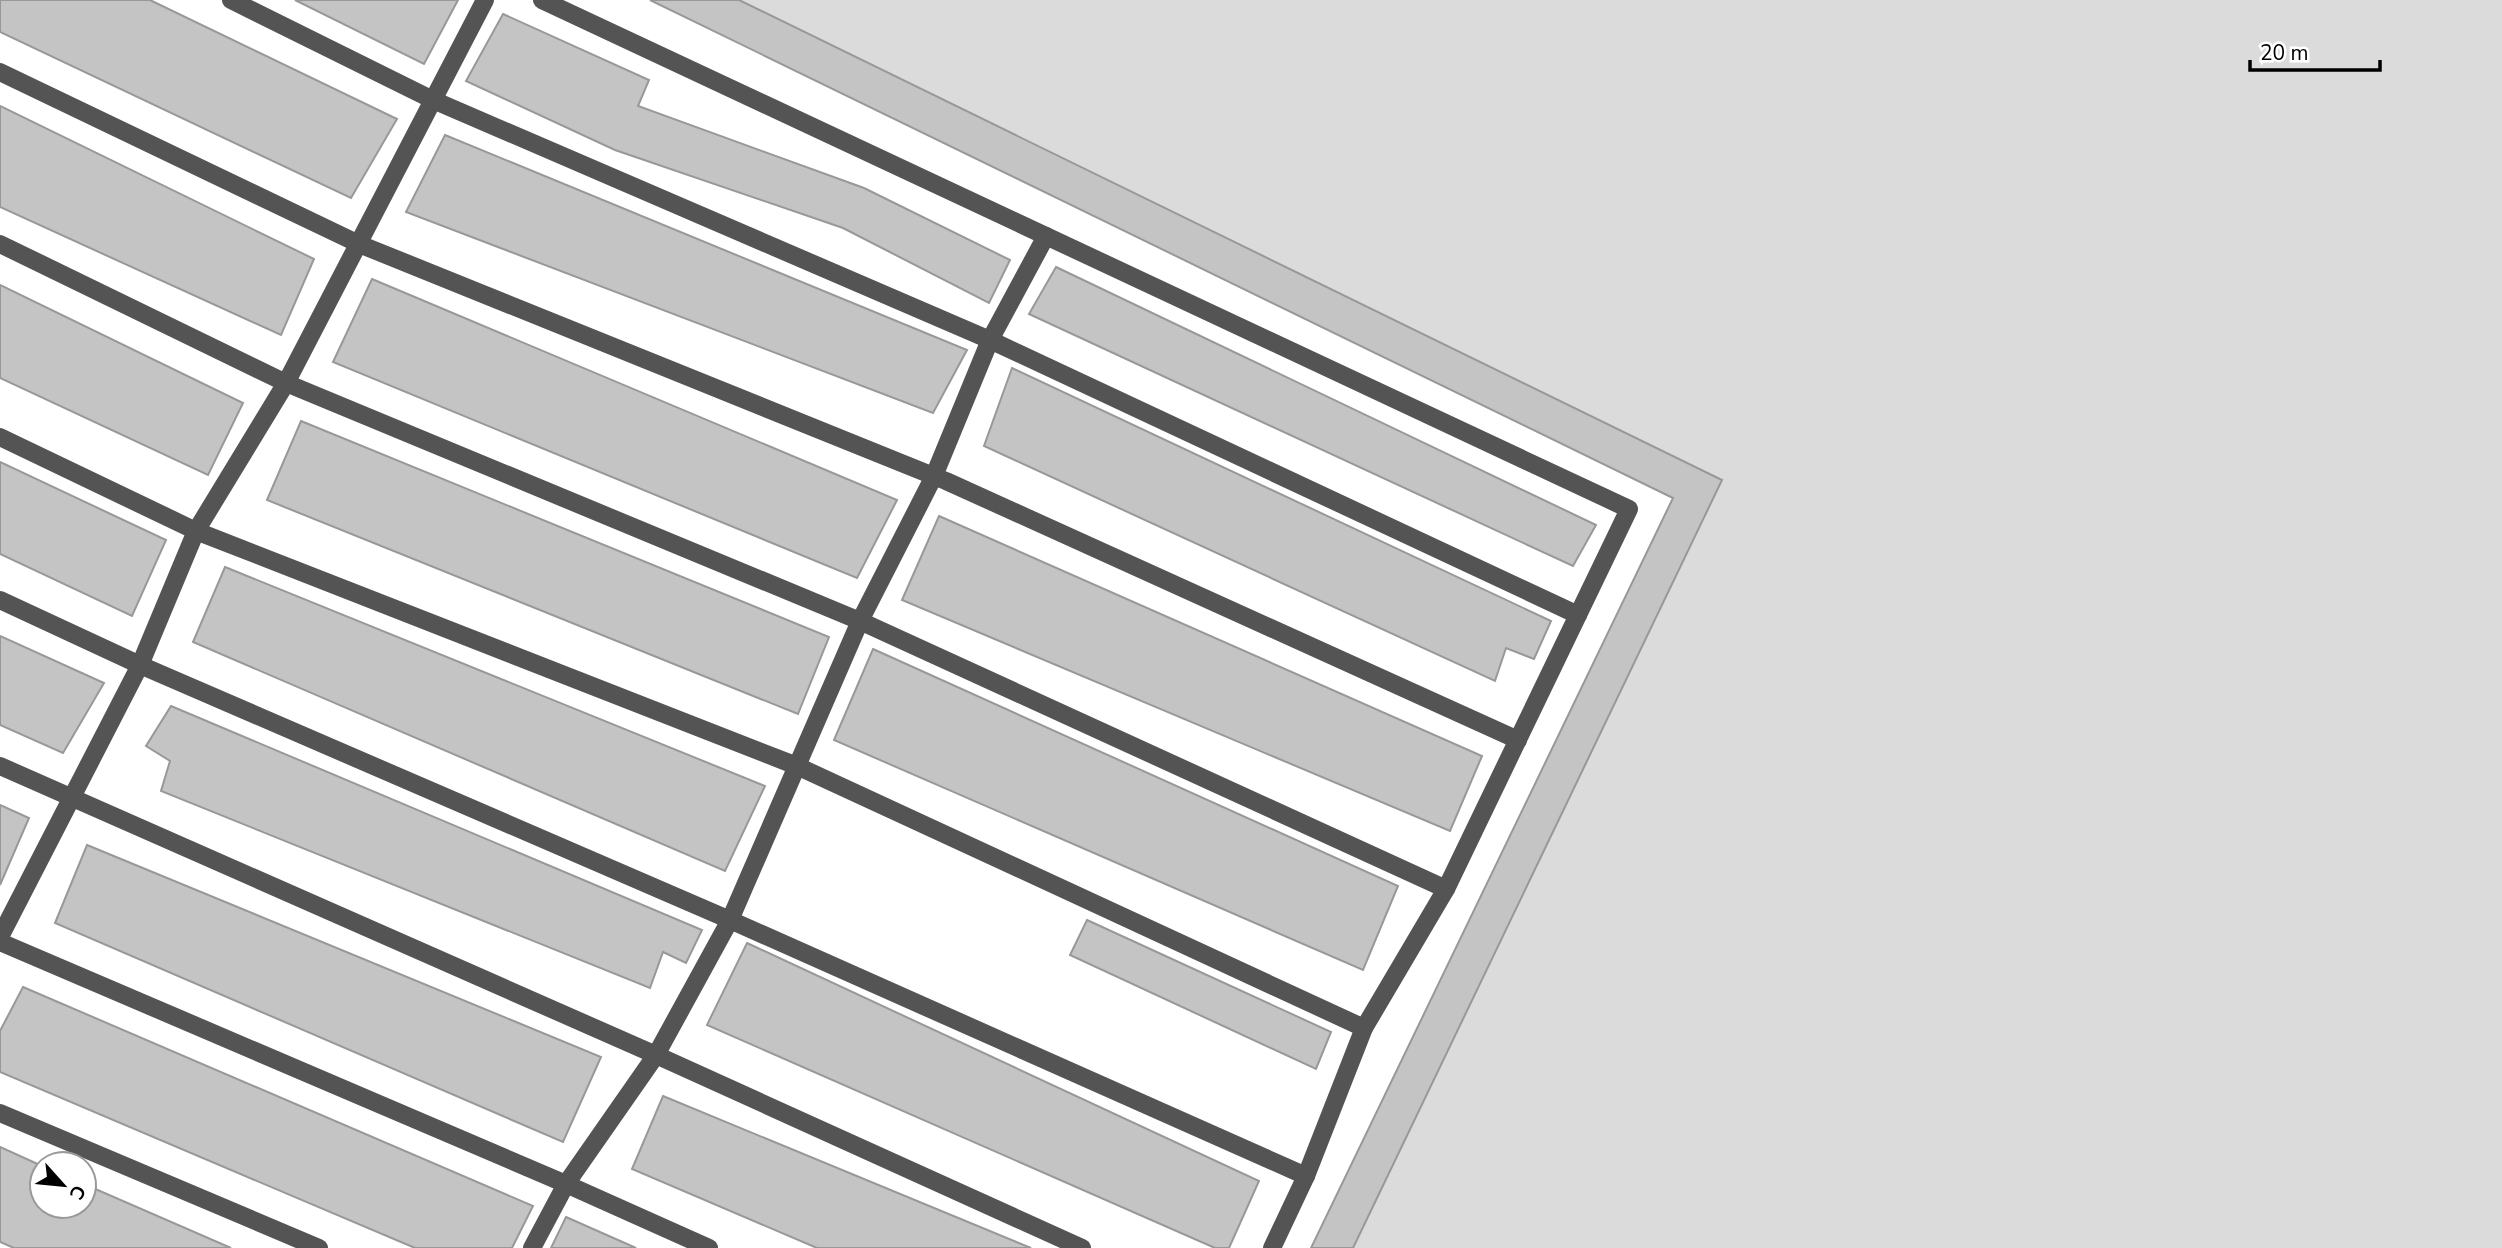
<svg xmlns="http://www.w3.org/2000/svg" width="2502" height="1248" font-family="'Nunito Sans',sans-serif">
  <rect width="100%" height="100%" fill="#fff"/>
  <polygon fill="#dbdbdb" points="739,0 2502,0 2502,1248 1353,1248 1722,480"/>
  <g fill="#c4c4c4" stroke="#989898" stroke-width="2">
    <polygon points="0,0 150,0 397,119 351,198 0,32"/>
    <polygon points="295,0 458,0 424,64"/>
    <polygon points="650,0 739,0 1722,480 1353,1248 1311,1248 1673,498"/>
    <polygon points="503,14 649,80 638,106 864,188 1010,260 989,303 843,228 615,150 466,81"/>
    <polygon points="0,106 314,259 281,335 0,207"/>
    <polygon points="445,135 967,350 933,413 406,212"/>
    <polygon points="1056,267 1596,525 1573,566 1029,314"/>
    <polygon points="372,279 897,500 857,578 333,362"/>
    <polygon points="0,285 243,403 208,475 0,378"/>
    <polygon points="1012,368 1551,621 1534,659 1506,648 1495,681 984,446"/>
    <polygon points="301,421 829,637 798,714 267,500"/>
    <polygon points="0,462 166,540 132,616 0,554"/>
    <polygon points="939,516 1482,756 1450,831 902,600"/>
    <polygon points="225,567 765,786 725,871 193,642"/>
    <polygon points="0,636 104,683 63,753 0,725"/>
    <polygon points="873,649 1398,886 1363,970 834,740"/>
    <polygon points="171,706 702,930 686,963 663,952 650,988 161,791 170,761 146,746"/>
    <polygon points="0,805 29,818 0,885"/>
    <polygon points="87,845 601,1057 563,1142 55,923"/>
    <polygon points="1087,920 1331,1032 1316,1069 1070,955"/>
    <polygon points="747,943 1259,1181 1229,1248 1215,1248 707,1025"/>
    <polygon points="23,987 533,1206 512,1248 415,1248 0,1072 0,1031"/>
    <polygon points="663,1096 1031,1248 817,1248 632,1169"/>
    <polygon points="0,1147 42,1166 42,1206 84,1206 84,1184 231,1248 14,1248 0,1242"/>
    <polygon points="566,1217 636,1248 551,1248"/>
  </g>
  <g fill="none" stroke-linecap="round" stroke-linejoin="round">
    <g stroke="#545454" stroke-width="18">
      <polyline points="231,0 433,100 990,340 1578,615"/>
      <polyline points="542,0 1629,509 1446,889 1364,1028 1306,1176 1272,1248"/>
      <polyline points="0,72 359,244 946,481 1518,740"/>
      <polyline points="0,244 286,383 860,621 1446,889"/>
      <polyline points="0,437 196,531 797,766 1364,1028"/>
      <polyline points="0,600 140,665 730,920 1306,1176"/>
      <polyline points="0,766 656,1055 1082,1248"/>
      <polyline points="0,937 140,665 196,531 286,383 485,0"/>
      <polyline points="0,942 566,1184 709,1248"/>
      <polyline points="0,1113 319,1248"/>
      <polyline points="532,1248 566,1184 656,1055 730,920 860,621 934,476 990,340 1046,236"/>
    </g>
  </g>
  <g transform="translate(63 1185) rotate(117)"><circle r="33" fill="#ffffff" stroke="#999999" stroke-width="2"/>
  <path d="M0-5L12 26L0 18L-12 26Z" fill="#000000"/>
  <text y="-10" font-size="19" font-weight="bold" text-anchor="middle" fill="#000000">С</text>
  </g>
  <path d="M2250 60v10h130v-10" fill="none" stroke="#000000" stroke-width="3.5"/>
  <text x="2260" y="60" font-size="21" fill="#000000" stroke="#ffffff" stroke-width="5" paint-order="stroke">20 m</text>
</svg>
